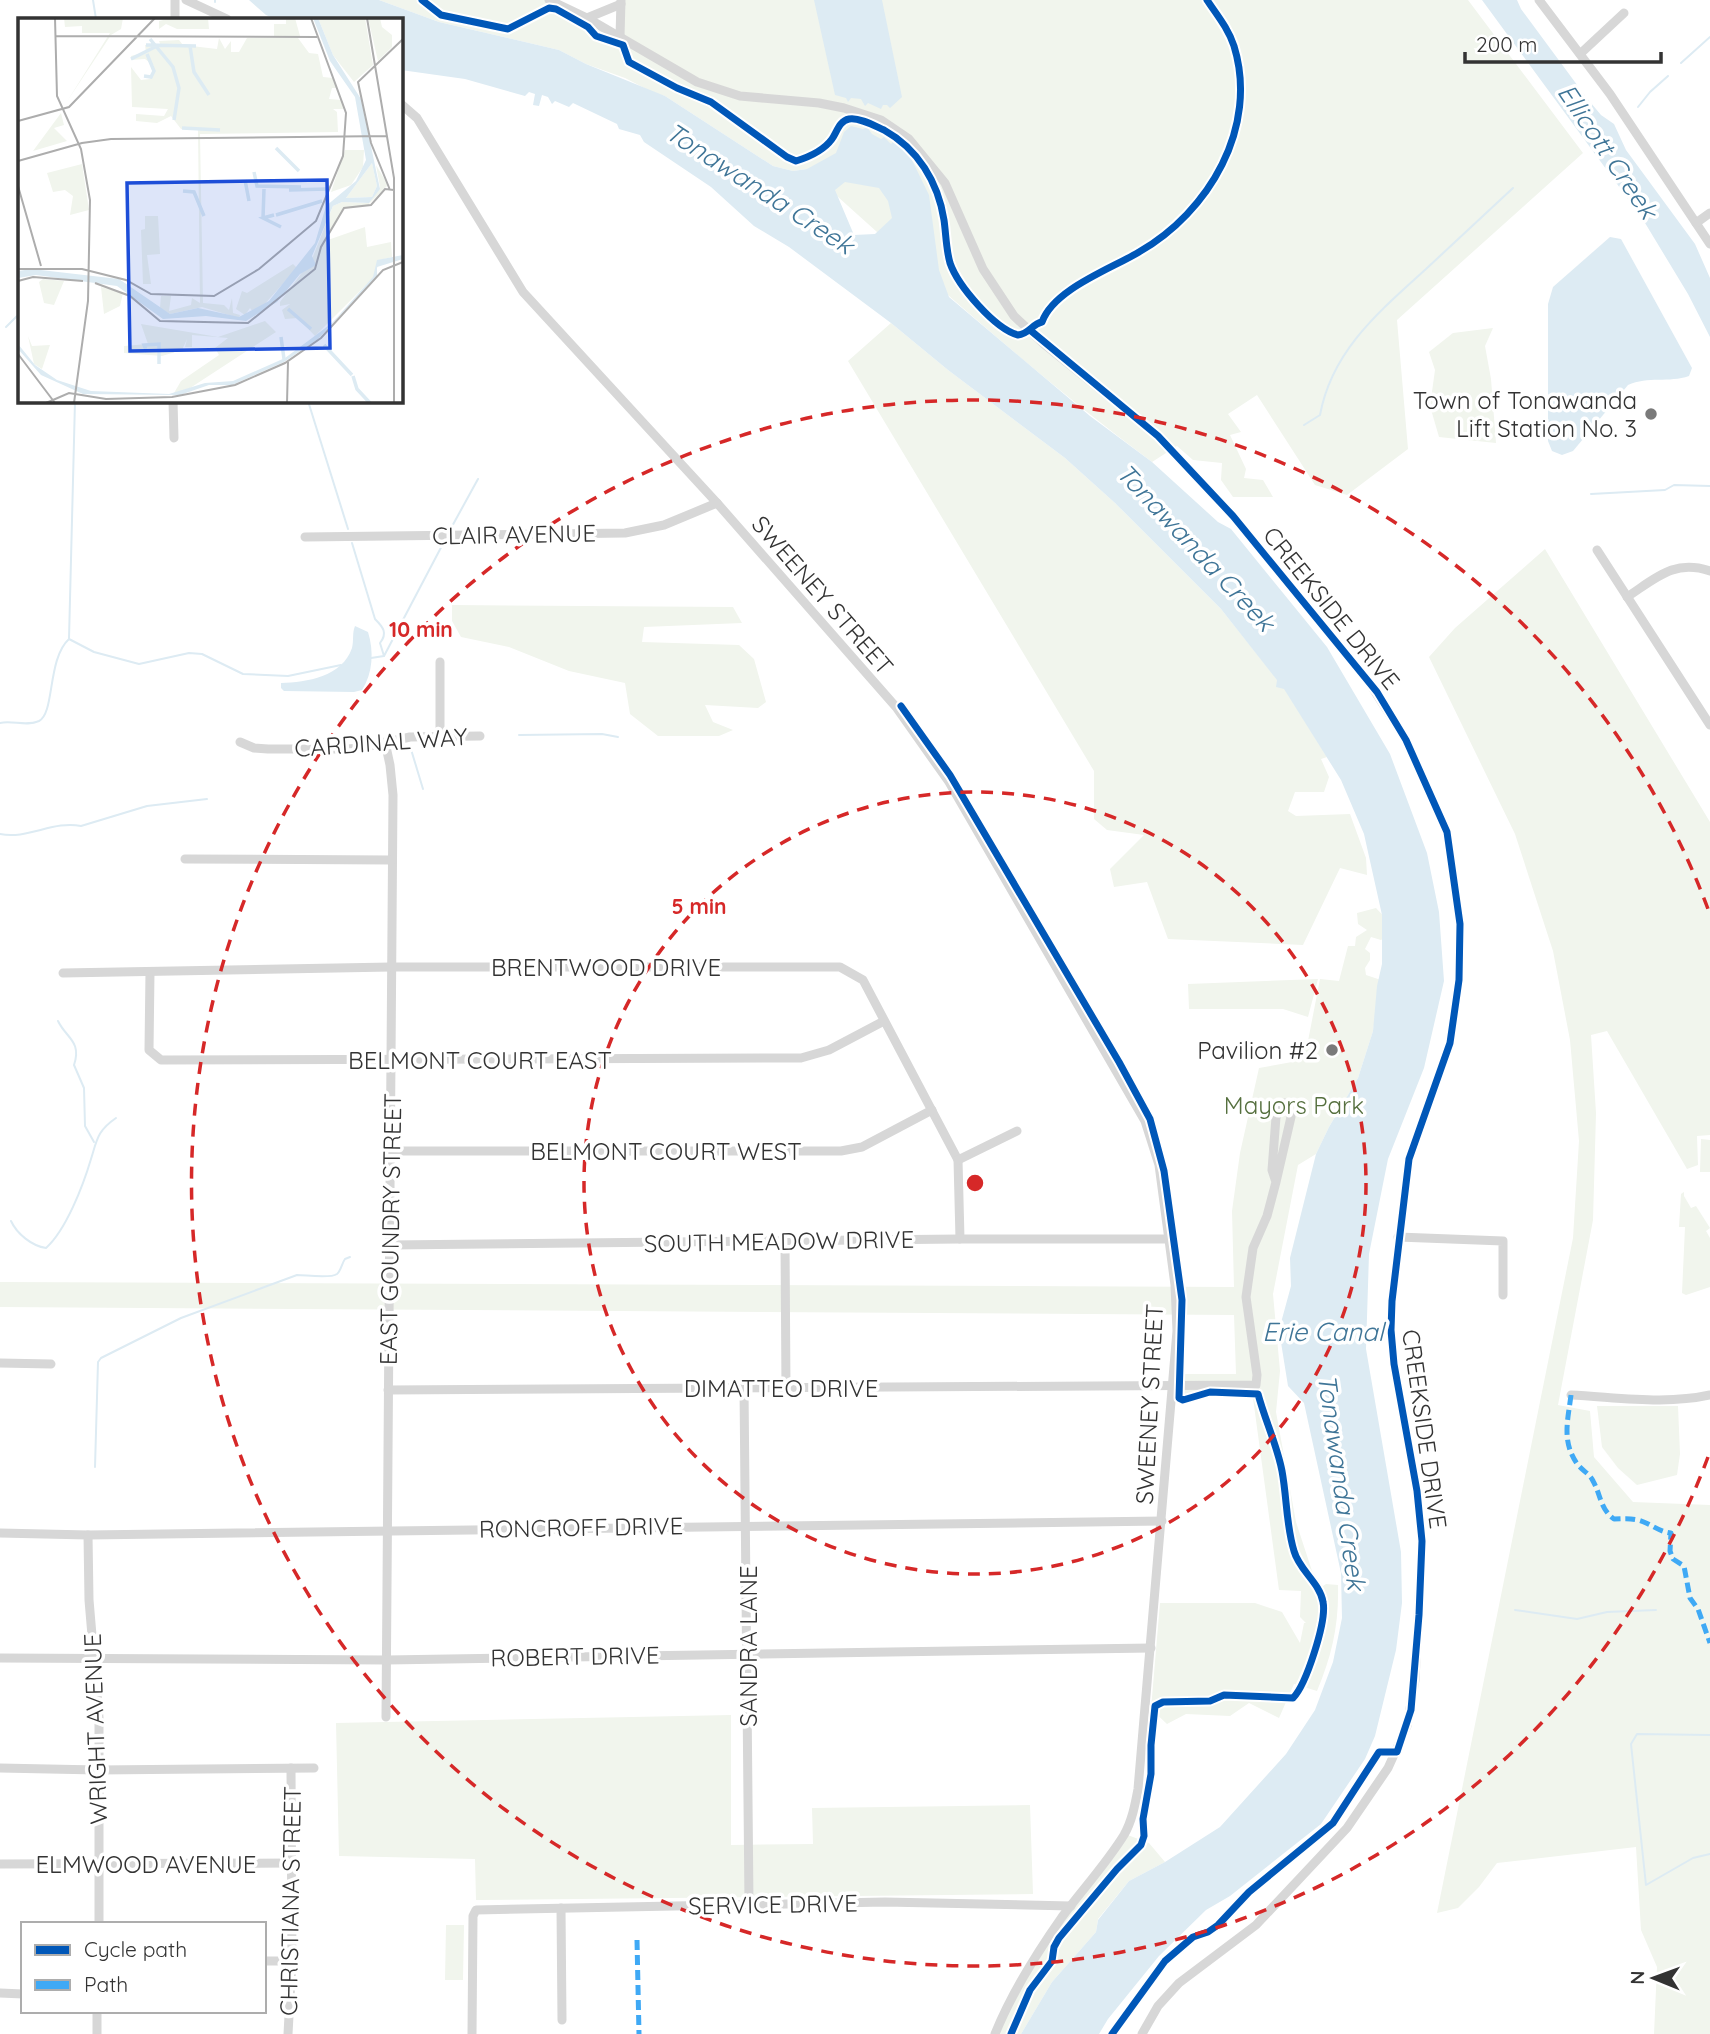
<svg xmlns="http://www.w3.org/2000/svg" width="1710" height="2034" font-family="Quicksand,sans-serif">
  <rect width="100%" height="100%" fill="#fff"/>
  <g fill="#f1f5ed" fill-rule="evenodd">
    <path d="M379,0H549L620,36L621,0H1468L1583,153L1397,320L1408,449L1347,495L1315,485L1257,395L1228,414L1241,432L1230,435L1246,469L1244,478L1263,480L1273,497H1233L1221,480L1222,463L1193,460L1177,446L1152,462C1031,372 919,270 807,169L793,171L773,166L665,96L654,93L625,78L586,64L559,50L439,22Z"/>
    <polygon points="891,323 948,370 1065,458 1115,503 1221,609 1284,688 1327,757 1321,759 1329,777 1324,792 1295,792 1288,811 1296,816 1350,814 1366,858 1367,875 1340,868 1303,945 1168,939 1147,882 1114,887 1110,869 1144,835 1107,830 1094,819 1094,771 848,361"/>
    <polygon points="1493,328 1485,346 1491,379 1496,443 1439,437 1430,406 1435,370 1429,352 1453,333"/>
    <polygon points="1545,549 1710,822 1710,1135 1697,1136 1698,1165 1687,1169 1607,1031 1591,1035 1596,1113 1593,1220 1558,1405 1590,1411 1594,1457 1633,1502 1710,1505 1710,2034 1654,2034 1657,1967 1641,1930 1636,1847 1497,1863 1479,1887 1458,1908 1437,1913 1573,1238 1579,1141 1570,1040 1553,951 1515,834 1429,657 1455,628"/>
    <polygon points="452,605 733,607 742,623 644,627 642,642 739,645 754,659 766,702 758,708 705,705 713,722 733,730 719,736 658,736 630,714 625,683 569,671 509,647 461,637 452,621"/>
    <path d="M1376,908L1390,923L1387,936L1381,940L1371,937L1365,949L1370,953V960L1365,968L1366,975L1381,980L1373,1031L1358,1078L1329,1127L1316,1154L1298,1165L1273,1294L1280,1371L1276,1412L1296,1522L1312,1571L1323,1586L1326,1584L1338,1585C1339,1625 1332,1655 1317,1691L1294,1684L1279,1718L1249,1703L1230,1716L1186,1714L1167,1724L1151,1709L1160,1603H1255L1282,1612L1300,1643L1304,1623H1306L1300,1617L1301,1591L1279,1590L1253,1398L1180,1395L1182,1374H1236L1234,1315L0,1307V1282L1234,1287L1232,1211L1240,1153L1259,1068L1292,1062L1308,1041L1320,979L1339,981L1348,946H1355L1356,937L1367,930L1358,924L1357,913ZM1316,1623H1325L1317,1663L1307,1664L1318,1626Z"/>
    <polygon points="1318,979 1308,1017 1283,1009 1189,1009 1188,984"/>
    <polygon points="1701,1139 1710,1140 1710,1172 1700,1172"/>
    <polygon points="1684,1192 1684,1196 1691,1208 1696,1206 1710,1228 1706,1231 1710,1238 1710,1287 1686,1295 1682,1293 1685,1227 1679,1227 1681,1194"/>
    <polygon points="1597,1406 1678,1406 1680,1454 1677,1475 1637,1485 1618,1468 1602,1447"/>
    <polygon points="731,1715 731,1845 813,1844 812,1808 1030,1805 1033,1894 476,1900 475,1859 339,1856 336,1723"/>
    <polygon points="1125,1834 1149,1843 1165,1862 1129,1881 1098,1919 1096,1932 1052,1982 1021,2034 995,2034 1063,1916"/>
    <polygon points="446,1925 464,1925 463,1980 445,1980"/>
  </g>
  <g fill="#ddebf3" fill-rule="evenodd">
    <path d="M249,0H379L439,22L559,50L586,64L665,96L773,166L793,171L807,169L836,153L844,132L851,126L863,129L867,127L872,134L881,139L884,137L891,144L893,142L909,154L929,195L939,270L949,297L1090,416L1152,462L1218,522L1231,529L1327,647L1390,754L1427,853L1439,912L1444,981L1424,1068L1388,1159L1369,1254L1366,1349L1401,1552L1402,1603L1396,1650L1375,1736L1365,1759L1321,1824L1230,1896L1206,1910L1159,1956L1108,2019L1099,2034H1021L1052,1982L1096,1932L1098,1920L1129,1881L1165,1862L1220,1827L1286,1754L1315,1710L1333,1662L1342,1618L1341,1573L1304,1403L1288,1386L1279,1330L1291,1286L1290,1258L1316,1154L1329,1127L1358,1078L1373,1031L1377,986L1382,964V915L1364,834L1341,780L1284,689L1276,687L1277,680L1221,609L1115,503L1065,458L948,370L891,323L789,247L754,226L711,187L644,142L640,135L619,129L617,124L573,103L569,107L555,101L552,104L548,97L542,95L539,106L533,105L535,94L529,92L525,96L465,79L401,70V19H275L266,15ZM845,182L879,188L888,201L892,218L875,234L854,235L835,190Z"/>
    <polygon points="814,0 882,0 902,97 890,108 887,105 883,105 881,109 868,103 865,106 861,99 851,98 848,102 846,98 835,95"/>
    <polygon points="1482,0 1517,0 1521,9 1586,97 1601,115 1614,124 1626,150 1695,244 1710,278 1710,337 1688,294 1642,218"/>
    <path d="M1610,237L1621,239L1692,368L1689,376C1669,383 1648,376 1628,385L1573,451L1562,455L1552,451L1548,441V304L1553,287Z"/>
    <path d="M355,626L368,632C374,651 373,673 362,690L354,692L284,691L281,688V683C307,682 342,677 352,648C354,640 352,633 355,626Z"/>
  </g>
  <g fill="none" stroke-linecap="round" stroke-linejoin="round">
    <g stroke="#ddebf3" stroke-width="2">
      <polyline points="93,0 96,19"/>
      <polyline points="215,0 215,2"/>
      <polyline points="1681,63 1710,37"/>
      <polyline points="1638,107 1650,92 1668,76"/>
      <polyline points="6,327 19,314"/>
      <polyline points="308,401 348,529"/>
      <path d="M1304,425L1320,415C1332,350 1380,311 1426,269C1455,242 1484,215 1513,188"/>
      <polyline points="1591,494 1665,490 1674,485 1710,486"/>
      <polyline points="450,530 478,479"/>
      <path d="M352,543L375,619C383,627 388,633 380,643L384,656L446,538"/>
      <polyline points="69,639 94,652 139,664 189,653 202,654 243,674 288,676 341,665"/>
      <polyline points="371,658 384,656"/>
      <path d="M0,723C13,720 26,727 39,721C55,713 47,659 69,639L75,401"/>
      <polyline points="519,735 602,734 618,737"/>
      <polyline points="410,746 423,789"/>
      <path d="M0,834C27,840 54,820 81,826L147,806L207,799"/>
      <path d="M58,1021C66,1038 82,1041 74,1065L84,1088L85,1126L94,1142"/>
      <path d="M11,1221C17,1234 32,1246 46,1248C66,1230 83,1186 91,1159C97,1140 97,1131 116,1118"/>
      <path d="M95,1467L98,1362L101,1358L181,1318L297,1275C306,1275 330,1279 337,1274C341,1271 342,1263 345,1259L350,1257"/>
      <polyline points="1515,1610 1577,1619 1607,1612 1656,1610"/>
      <polyline points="1710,1735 1637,1734 1631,1744 1646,1885 1693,1858 1710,1854"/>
    </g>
    <g stroke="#d7d7d7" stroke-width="9">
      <polyline points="186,0 227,19"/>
      <polyline points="549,0 587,18 697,82 740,96 819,103 844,108 881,120 909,139 945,183 983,269 1014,316 1044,344 1158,436 1233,516 1367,679 1406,740 1447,832 1460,924 1459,980 1450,1043 1409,1159 1392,1301 1391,1330 1394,1364 1417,1491 1422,1541 1415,1680 1407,1726 1388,1768 1347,1828 1256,1925 1179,1983 1158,2006 1142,2034"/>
      <polyline points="1539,0 1610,94 1710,244"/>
      <polyline points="587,18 621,4"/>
      <polyline points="175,19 175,0"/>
      <polyline points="620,37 621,0"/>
      <polyline points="1580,54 1624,13"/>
      <path d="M401,104L417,118L523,292L717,503L896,707L949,782L1145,1121L1159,1165L1175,1285L1177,1331L1138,1789C1135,1805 1132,1821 1124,1835C1106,1864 1082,1890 1062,1917C1036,1954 1012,1992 995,2034"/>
      <polyline points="1696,223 1710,213"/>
      <polyline points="173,401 174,438"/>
      <polyline points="305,537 625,533 664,525 717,503"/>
      <polyline points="1597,550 1710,725"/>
      <path d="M1627,597C1656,578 1674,559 1710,571"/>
      <polyline points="440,662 440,735"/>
      <polyline points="240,742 254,748 268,749 347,749 361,748 410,737 480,736"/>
      <polyline points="385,742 390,765 393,795 386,1717"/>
      <polyline points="185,859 392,860"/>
      <polyline points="150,972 149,1050 161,1060 801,1058 829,1050 884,1021"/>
      <polyline points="63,973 391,967 840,967 863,980 958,1160 960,1239"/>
      <polyline points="391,1151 841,1151 862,1147 932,1110"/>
      <polyline points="958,1160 1017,1131"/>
      <polyline points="1398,1237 1503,1241 1503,1295"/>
      <polyline points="785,1242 786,1388"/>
      <polyline points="390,1245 960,1239 1168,1239"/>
      <polyline points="0,1363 51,1364"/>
      <polyline points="744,1388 749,1903"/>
      <polyline points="388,1390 1256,1385 1257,1375 1246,1297 1253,1248 1267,1216 1276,1182 1272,1170 1276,1117 1285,1103 1291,1117 1276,1182"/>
      <path d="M1571,1395C1616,1397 1666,1405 1710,1395"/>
      <polyline points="0,1533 88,1535 1162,1521"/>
      <polyline points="88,1535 89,1600 99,1718 99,1924"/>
      <polyline points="0,1658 387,1660 1151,1648"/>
      <polyline points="0,1768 98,1770 314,1768"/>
      <polyline points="0,1864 291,1863"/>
      <polyline points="561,1908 562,2020"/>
      <polyline points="264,1961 292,1961"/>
      <polyline points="0,1993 23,1994"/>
      <polyline points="97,2034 97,2011"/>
      <polyline points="288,2034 292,1961 291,1768"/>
      <polyline points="472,2034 473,1916 476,1910 885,1902 1071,1906"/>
    </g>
    <g stroke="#3fa9f5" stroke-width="5" stroke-dasharray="10 5" stroke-linecap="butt">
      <path d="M1571,1395C1568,1420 1561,1442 1578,1465C1583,1471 1590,1474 1593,1481C1601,1495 1600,1509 1614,1519C1623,1519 1629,1518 1638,1520C1650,1523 1659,1532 1671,1533L1670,1551L1673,1559L1684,1566L1690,1598L1698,1609L1710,1643"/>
      <polyline points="637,1940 639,2034"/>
    </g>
    <defs>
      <g id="cycleway">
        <path d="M422,0L441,15L508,29L549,8L556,9L588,27L596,36L623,45L629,62L677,88L711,102L787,157L796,161C809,157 824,150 832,139C837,132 839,121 849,119C859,117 875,126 884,130C918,149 938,182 944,220C946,234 946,249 950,263C958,286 995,329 1018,335C1029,334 1032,324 1042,322C1054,289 1111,269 1139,252C1209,212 1259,127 1234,46C1228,28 1217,15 1207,0"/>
        <polyline points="1030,330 1158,436 1233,516 1377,692 1406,740 1447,832 1460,924 1459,980 1450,1043 1409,1159 1392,1301 1391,1330 1394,1364 1417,1491 1422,1541 1419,1615 1411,1710 1397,1752 1379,1752 1333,1823 1249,1892 1218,1925 1208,1932 1193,1937 1165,1961 1112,2034"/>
        <path d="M901,706L950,775L1119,1062L1150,1119L1164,1171L1182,1300L1179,1398L1183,1400L1210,1392L1258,1394C1265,1420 1277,1445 1282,1471C1287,1498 1286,1525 1294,1551C1299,1570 1320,1583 1323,1602C1327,1621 1306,1685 1293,1698L1224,1695L1210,1701L1163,1702L1155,1706L1151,1745V1774L1143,1819L1144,1836L1141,1845L1117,1869L1059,1938L1054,1947L1052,1961L1030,1990L1011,2034"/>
      </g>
    </defs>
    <use href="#cycleway" stroke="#fff" stroke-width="11"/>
    <use href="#cycleway" stroke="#0057b8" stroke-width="7"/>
  </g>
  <g fill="none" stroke="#d62828" stroke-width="3.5" stroke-dasharray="12 9">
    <circle cx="975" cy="1183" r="391"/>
    <path d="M1708 1457A783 783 0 1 1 1708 909"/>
  </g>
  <g fill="#7a7a7a" stroke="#fff" stroke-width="2.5">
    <circle cx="1651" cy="414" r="7"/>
    <circle cx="1332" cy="1050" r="7"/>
  </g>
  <g text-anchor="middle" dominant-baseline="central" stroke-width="7" stroke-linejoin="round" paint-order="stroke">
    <g font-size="24" fill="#333" stroke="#fff" text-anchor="end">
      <text x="1637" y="400">Town of Tonawanda<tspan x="1637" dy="28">Lift Station No. 3</tspan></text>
      <text x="1318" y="1050">Pavilion #2</text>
    </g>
    <g font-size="24" fill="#333" stroke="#fff">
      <text transform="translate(514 534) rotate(-1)">CLAIR AVENUE</text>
      <text transform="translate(823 595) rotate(49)">SWEENEY STREET</text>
      <text transform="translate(1332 608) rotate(51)">CREEKSIDE DRIVE</text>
      <text transform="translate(381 742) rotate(-4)">CARDINAL WAY</text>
      <text x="606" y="967">BRENTWOOD DRIVE</text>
      <text x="480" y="1060">BELMONT COURT EAST</text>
      <text x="666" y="1151">BELMONT COURT WEST</text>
      <text transform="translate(390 1229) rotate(-89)">EAST GOUNDRY STREET</text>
      <text transform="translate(779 1241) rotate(-1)">SOUTH MEADOW DRIVE</text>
      <text x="781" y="1388">DIMATTEO DRIVE</text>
      <text transform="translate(1149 1404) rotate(-87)">SWEENEY STREET</text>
      <text transform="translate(1425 1429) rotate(82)">CREEKSIDE DRIVE</text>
      <text transform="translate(581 1527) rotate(-1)">RONCROFF DRIVE</text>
      <text transform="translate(748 1646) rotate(-90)">SANDRA LANE</text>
      <text transform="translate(575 1656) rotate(-1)">ROBERT DRIVE</text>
      <text transform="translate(95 1729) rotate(-92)">WRIGHT AVENUE</text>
      <text x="146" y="1864">ELMWOOD AVENUE</text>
      <text transform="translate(290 1901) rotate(-89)">CHRISTIANA STREET</text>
      <text transform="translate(773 1904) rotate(-1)">SERVICE DRIVE</text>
    </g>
    <g font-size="24" fill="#56703f" stroke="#fff">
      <text x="1294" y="1105">Mayors Park</text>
    </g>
    <g font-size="26" font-style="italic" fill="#3f7597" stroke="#fff">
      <text transform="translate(1608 151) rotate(56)">Ellicott Creek</text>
      <text transform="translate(760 188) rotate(33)">Tonawanda Creek</text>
      <text transform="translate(1196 547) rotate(47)">Tonawanda Creek</text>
      <text x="1323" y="1331">Erie Canal</text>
      <text transform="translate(1342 1482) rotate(82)">Tonawanda Creek</text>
    </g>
  </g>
  <g transform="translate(18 18)">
    <rect width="385" height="385" fill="#fff"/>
    <path d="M46,0H105L103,11L93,17L48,85L92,15H64V8L47,9ZM154,0H190L191,11H159L148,6L141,11V3ZM268,0H277L282,18H256V6H268ZM300,0H347L355,47L336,64L315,37ZM350,0H362L364,9L374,17V29L360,43ZM201,20L207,31L213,23V34H221L229,20H280L291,35L300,36L305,59L315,60L319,70H314L311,81L323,82L326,91H315L319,94L320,114L182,116L185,285L206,287L211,292L214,280L215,295L222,297L221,300L184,289L152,296L142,290L143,278H153L151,293L173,287L174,280L182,285L180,112L163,111L153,98L139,105L118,103V96L146,98L150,91L114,89L113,49L123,62L132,61L136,48L127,41L113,42V38L128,34L127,27L143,28L141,23L161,22L165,27L199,31ZM43,95L46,107L36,110L49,123L15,133ZM327,132H346L345,149L333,167L313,174ZM354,145L359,168L354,179L328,180ZM64,146L71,192L52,197L55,178L47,172L35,174L29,155ZM358,147L370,167L350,187L326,190L307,223L347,209L349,229L373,224L374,239L362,242L356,259L297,318L280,300L267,301L264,292L272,286L262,288V284L294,241L315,188L324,184L351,185L362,169ZM127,198H140L142,236L129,237L133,266H125L123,212L127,211ZM275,246L279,250L244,289L235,294L232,290L227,297L218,291L224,273L229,275ZM25,261L46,263L36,287L26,285L21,264ZM83,269L105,275L102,288L86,296ZM247,303L258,314L166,374L156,375L163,363L201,337L197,330L210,320L174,317V329H167L169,321L164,332L144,338L106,335V328L130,326L123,306L200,319ZM10,318L14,328L32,327L24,351L16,346Z" fill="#f1f5ed"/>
    <path d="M295,0H300L315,37L343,81L362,171L351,185L324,184L315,188L294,238L298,247L282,256L259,284L228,303L188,298L145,301L99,268L18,257L0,260V253L14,251L101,261L152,296L180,290L221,299L251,283L297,225L308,188L338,163L348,142L337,79L312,43ZM354,145L359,168L354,179L328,180ZM385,237V241L359,249V258L300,321L266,344L214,367H191L162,377L65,376L23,357L0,331V326L17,347L39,362L73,373L151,376L187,365L215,363L267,340L290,323L314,305L355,259L359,242Z" fill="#ddebf3" fill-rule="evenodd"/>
    <path fill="none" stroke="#ddebf3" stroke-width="3.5" d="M132,21L155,49L161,70L156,102M128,27L178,28M172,28L176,54L191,77M113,41L137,29M126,58L133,59L136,53L129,36M164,110L202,112M258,130L281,153M236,154L239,168L283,169M227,162L231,183M271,172L309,171M165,173L176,174L186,198M256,197L245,200L263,209M258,197L304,183M245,200L246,171M270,291L293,311M263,319L266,341M306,327L334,357M129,334L126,327L141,326V346M335,358L339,371L352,385"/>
    <path fill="none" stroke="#adadad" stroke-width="2" d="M37,0L39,78L63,131L72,182L70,283L56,385M349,0L376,160V385M38,18L299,19M0,103L51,89L137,0M0,143L64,125L93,121L369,118M0,168L23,248M372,172L353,125L340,64L385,21M0,251H64L108,262L133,276L196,278L241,251L298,203L325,138L328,95L293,0M0,263L15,259L65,263M77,265L112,278L142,303L230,305L297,251L303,229L326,190L353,187L367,171L376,172M0,336L37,385M28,385L51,375L88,381L154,379L217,367L267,345L303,320L365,252L385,244M269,385L270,344"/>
    <path fill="#1d4ed8" fill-opacity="0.15" stroke="#1d4ed8" stroke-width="3.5" d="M309,162L312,330L112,333L109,165Z"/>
    <rect width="385" height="385" fill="none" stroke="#333" stroke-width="3.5"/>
  </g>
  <circle cx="975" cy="1183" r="10" fill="#d62828" stroke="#fff" stroke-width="3.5"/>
  <g font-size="21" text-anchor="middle" font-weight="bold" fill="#d62828" stroke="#fff" stroke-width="7" stroke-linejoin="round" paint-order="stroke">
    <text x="421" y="637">10 min</text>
    <text x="699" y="914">5 min</text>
  </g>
  <rect x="21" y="1922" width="245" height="91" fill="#ffffff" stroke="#adadad" stroke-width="2"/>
  <rect x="35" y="1945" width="35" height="10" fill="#0057b8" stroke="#adadad" stroke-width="2"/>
  <text x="84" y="1957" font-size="21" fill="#333333">Cycle path</text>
  <rect x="35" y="1980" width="35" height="10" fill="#3fa9f5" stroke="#adadad" stroke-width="2"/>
  <text x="84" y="1992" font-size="21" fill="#333333">Path</text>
  <g transform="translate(1654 1978) rotate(271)" stroke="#ffffff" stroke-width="5" paint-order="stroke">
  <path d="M0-5L12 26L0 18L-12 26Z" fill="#333333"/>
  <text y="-10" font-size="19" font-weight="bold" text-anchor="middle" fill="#333333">N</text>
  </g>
  <path d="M1465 52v10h196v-10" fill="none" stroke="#333333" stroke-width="3.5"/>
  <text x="1476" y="52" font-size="21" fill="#333333" stroke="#ffffff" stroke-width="5" paint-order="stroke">200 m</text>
</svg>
